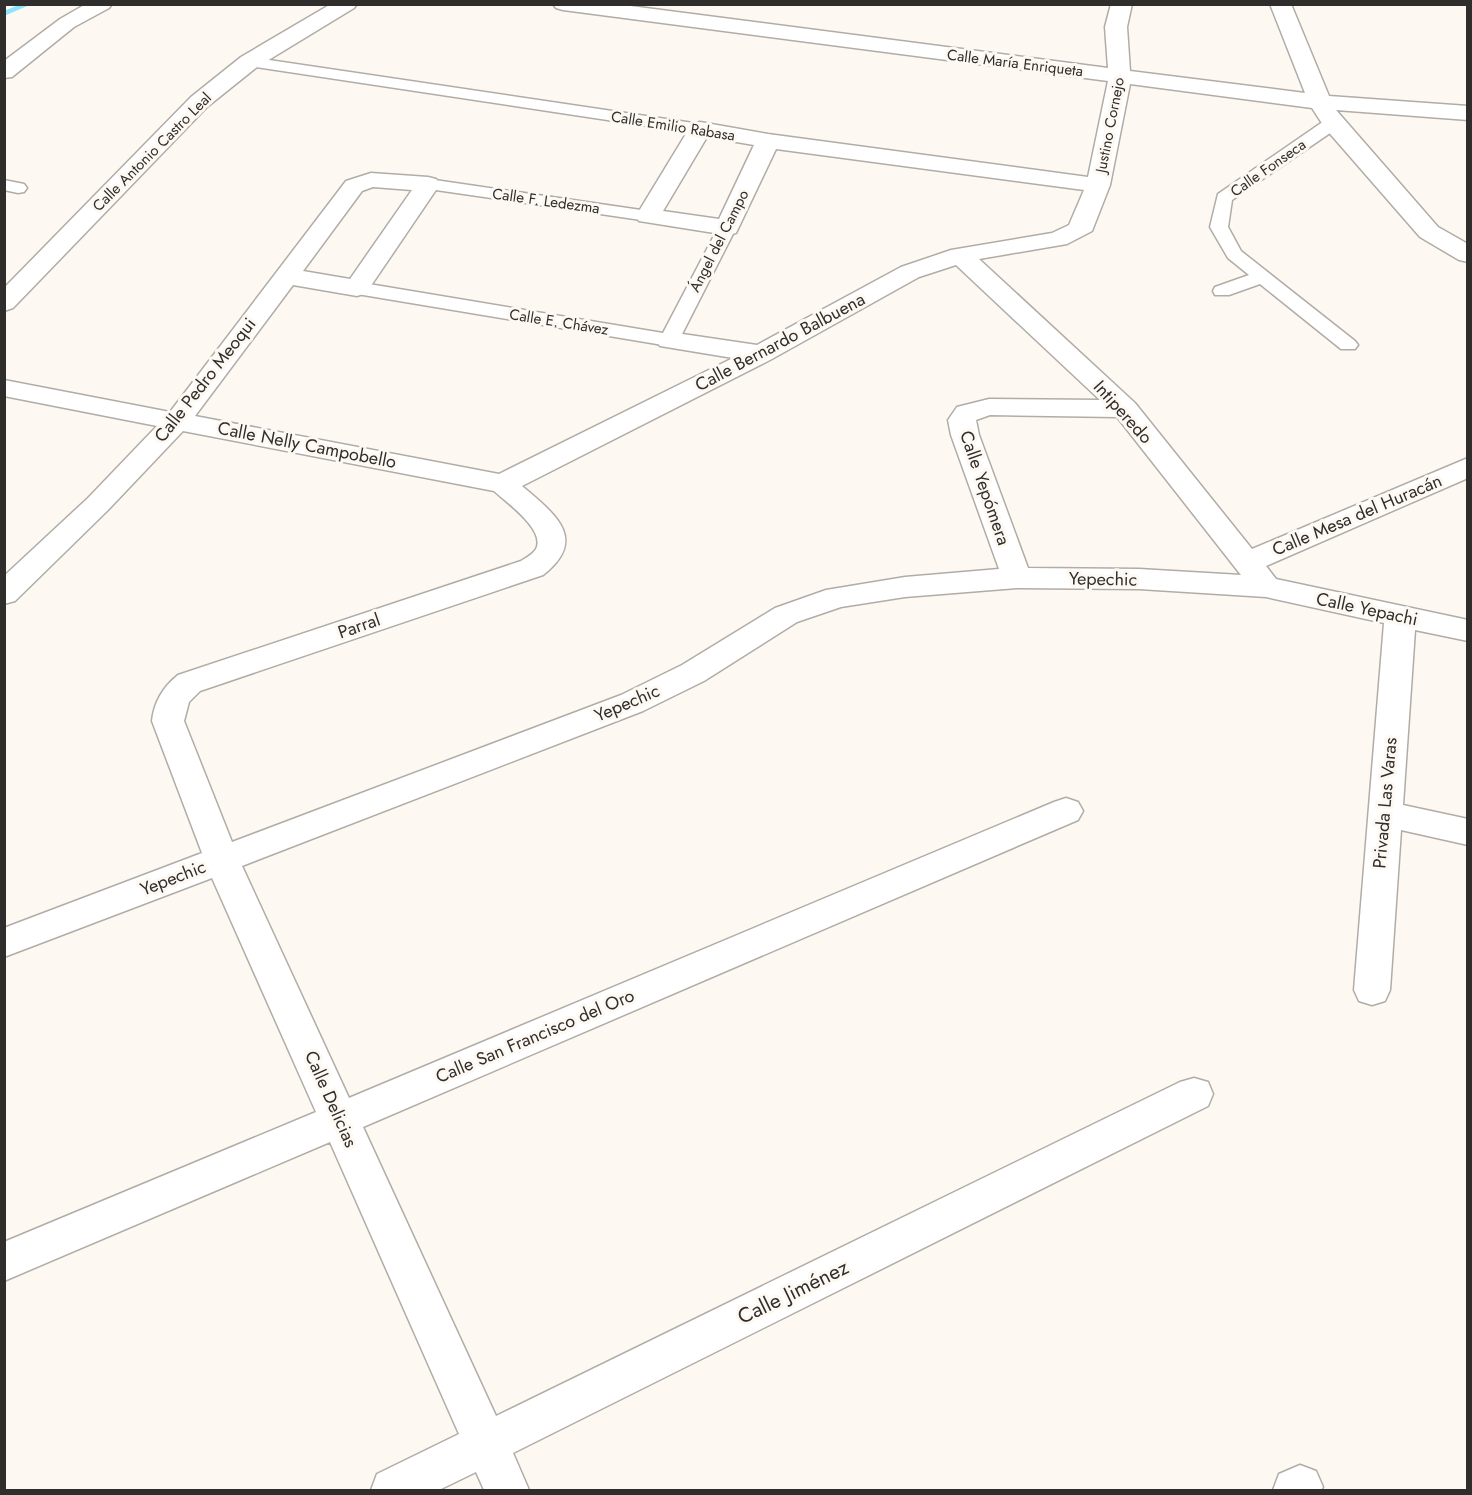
<svg xmlns="http://www.w3.org/2000/svg" width="1472" height="1495" font-family="Jost,sans-serif">
  <rect width="100%" height="100%" fill="#fef8f2"/>
  <g fill="none" stroke-linecap="round" stroke-linejoin="round">
    <polygon fill="#8ce4fd" fill-rule="evenodd" points="21,4 32,4 4,16 4,11"/>
    <defs>
      <g id="service">
        <polygon points="249,57 700,124 708,129 700,134 243,65 241,62"/>
        <polygon points="1333,118 1339,119 1341,123 1339,127 1232,200 1228,227 1241,251 1355,341 1358,345 1355,349 1341,349 1260,284 1229,295 1215,295 1213,291 1215,287 1249,275 1228,258 1210,227 1218,194 1327,119"/>
        <polygon points="428,179 648,211 654,212 657,216 654,220 648,221 422,188 419,184 422,180"/>
        <polygon points="4,180 24,184 27,188 24,192 18,193 4,190"/>
        <polygon points="727,223 733,224 736,228 679,340 676,344 669,346 357,294 350,292 348,288 350,284 357,282 663,333 718,228 721,224"/>
      </g>
      <g id="minor">
        <polygon points="86,4 112,4 109,8 74,27 12,77 4,78 4,61 60,19"/>
        <polygon points="331,4 357,4 354,8 257,67 207,107 13,308 4,311 4,288 191,97 241,57"/>
        <path d="M553,4H615L1108,68L1105,27L1111,4H1132L1127,27L1130,71L1305,93L1270,4H1291L1329,96L1468,106V120L1336,110L1438,227L1468,244V262L1459,260L1420,237L1325,128L1312,108L1130,84L1110,185L1092,231L1067,244L979,259L1135,403L1252,549L1468,458V478L1266,566L1276,579L1468,620V641L1415,630L1403,805L1468,819V845L1401,830L1390,990L1385,1001L1372,1005L1359,1001L1354,990L1384,623L1266,597L1139,589L1017,588L905,597L841,607L797,622L704,681L643,711L242,866L349,1098L1054,802L1066,798L1078,802L1083,811L1078,820L363,1127L496,1416L1180,1082L1194,1078L1208,1082L1213,1094L1208,1106L513,1453L529,1490H484L476,1472L439,1490H371L377,1474L459,1434L330,1142L4,1281V1242L316,1112L212,878L4,957V928L202,853L152,721C154,702 163,687 178,675L521,561C526,558 533,554 536,549C546,530 506,502 494,491L183,431L108,510L15,601L4,604V576L88,498L157,426L4,396V380L170,412L346,181L371,173L428,177L436,179L440,184L366,293L357,296L293,285L195,416L499,474L733,358L660,346L656,340L660,334L669,332L757,345L901,267L951,250L1052,233L1069,225L1084,190L776,149L736,233L727,235L639,221L636,216L692,124L700,122L768,134L1088,177L1108,81L563,10L556,8ZM707,137L754,145L719,219L663,211ZM373,187L412,190L350,279L303,271L362,191ZM956,265L1100,400L989,399L957,407L948,420L951,435L999,569L905,577L826,590L775,608L682,665L621,695L232,842L184,721L189,702L200,691L543,575C589,539 555,514 522,486L770,360L919,277ZM990,415L1117,417L1241,575L1139,569L1028,568L979,435L976,420Z"/>
        <polygon points="1300,1465 1316,1471 1323,1487 1321,1490 1273,1490 1279,1474"/>
      </g>
    </defs>
    <use href="#service" stroke="#b1aca6" stroke-width="3"/>
    <use href="#minor" stroke="#b1aca6" stroke-width="3"/>
    <use href="#service" fill="#fff" fill-rule="evenodd"/>
    <use href="#minor" fill="#fff" fill-rule="evenodd"/>
  </g>
  <g text-anchor="middle" dominant-baseline="central" stroke-width="6" stroke-linejoin="round" paint-order="stroke">
    <g font-size="15" fill="#302e2c" stroke="#fef8f2">
      <text transform="translate(1015 63) rotate(7)">Calle María Enriqueta</text>
      <text transform="translate(1110 125) rotate(-79)">Justino Cornejo</text>
      <text transform="translate(673 126) rotate(9)">Calle Emilio Rabasa</text>
      <text transform="translate(152 152) rotate(-45)">Calle Antonio Castro Leal</text>
      <text transform="translate(1268 168) rotate(-35)">Calle Fonseca</text>
      <text transform="translate(546 201) rotate(8)">Calle F. Ledezma</text>
      <text transform="translate(719 241) rotate(-63)">Ángel del Campo</text>
      <text transform="translate(559 322) rotate(9)">Calle E. Chávez</text>
    </g>
    <g font-size="18" fill="#302e2c" stroke="#fef8f2">
      <text transform="translate(780 342) rotate(-28)">Calle Bernardo Balbuena</text>
      <text transform="translate(205 380) rotate(-52)">Calle Pedro Meoqui</text>
      <text transform="translate(1123 412) rotate(48)">Intiperedo</text>
      <text transform="translate(307 445) rotate(11)">Calle Nelly Campobello</text>
      <text transform="translate(985 488) rotate(71)">Calle Yepómera</text>
      <text transform="translate(1357 515) rotate(-23)">Calle Mesa del Huracán</text>
      <text transform="translate(1103 579) rotate(1)">Yepechic</text>
      <text transform="translate(1367 609) rotate(12)">Calle Yepachi</text>
      <text transform="translate(359 626) rotate(-19)">Parral</text>
      <text transform="translate(627 703) rotate(-23)">Yepechic</text>
      <text transform="translate(1385 803) rotate(-85)">Privada Las Varas</text>
      <text transform="translate(173 878) rotate(-21)">Yepechic</text>
      <text transform="translate(535 1036) rotate(-23)">Calle San Francisco del Oro</text>
      <text transform="translate(331 1099) rotate(66)">Calle Delicias</text>
    </g>
    <g font-size="21" fill="#302e2c" stroke="#fef8f2">
      <text transform="translate(793 1292) rotate(-26)">Calle Jiménez</text>
    </g>
  </g>
  <rect width="1472" height="1495" fill="none" stroke="#302e2c" stroke-width="12"/>
</svg>
